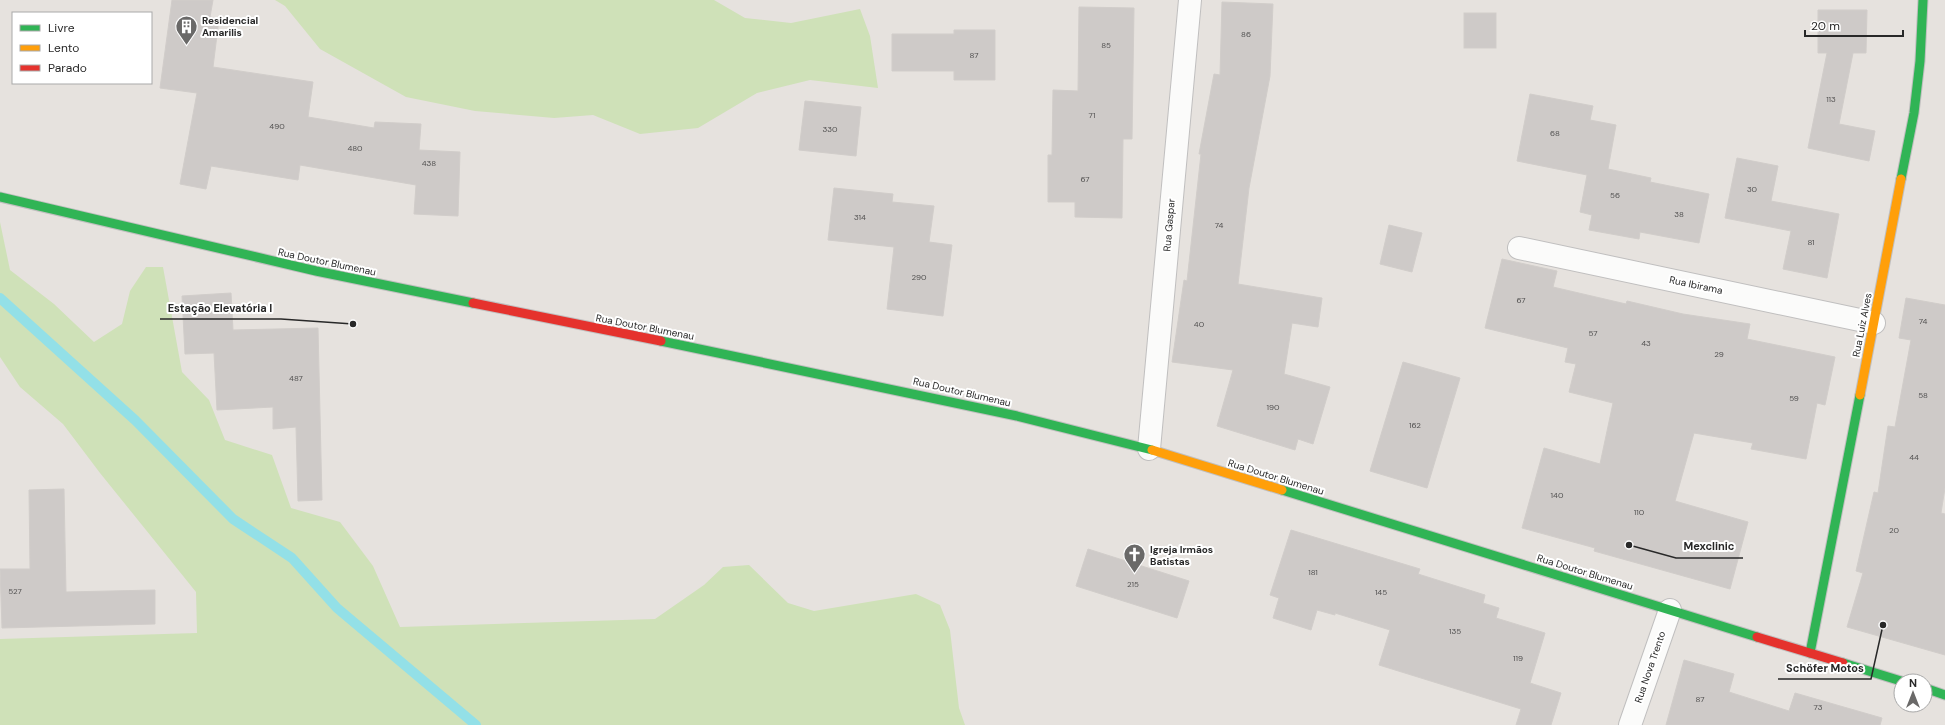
<svg xmlns="http://www.w3.org/2000/svg" width="1945" height="725" font-family="'DM Sans',sans-serif">
  <rect width="100%" height="100%" fill="#e6e2de"/>
  <g fill="#cfe1b8">
    <polygon points="275,0 714,0 745,18 791,23 860,9 870,36 878,88 810,80 757,93 698,128 640,134 593,115 554,118 475,111 406,97 320,49 285,6"/>
    <polygon points="0,222 10,270 54,304 94,342 122,324 130,291 146,267 163,267 182,372 209,400 225,440 272,455 291,508 340,522 373,566 400,627 655,619 704,585 723,567 749,565 788,603 814,611 916,594 940,605 950,630 959,708 965,725 0,725 0,639 197,633 196,592 100,473 63,424 20,387 0,357"/>
  </g>
  <g fill="none" stroke-linecap="round" stroke-linejoin="round">
    <polyline stroke="#93e0e7" stroke-width="10" points="0,298 135,420 233,519 292,558 337,608 476,725"/>
  </g>
  <g fill="#cecac8" stroke="#d1cdca">
    <polygon points="172,0 213,0 210,17 219,19 213,67 313,82 308,117 374,128 375,122 421,124 419,150 460,152 458,216 414,214 416,185 300,165 298,180 211,166 206,189 180,184 197,93 160,88"/>
    <polygon points="1222,2 1273,4 1270,76 1249,188 1238,284 1322,298 1318,327 1292,323 1284,374 1330,387 1313,444 1298,439 1295,450 1217,426 1233,370 1172,362 1184,280 1187,281 1201,154 1199,154 1214,74 1220,75"/>
    <polygon points="1079,7 1134,8 1132,139 1123,139 1122,218 1075,217 1075,202 1048,202 1048,155 1052,155 1053,90 1078,91"/>
    <polygon points="1818,10 1867,10 1866,53 1853,53 1839,124 1875,131 1869,161 1808,148 1827,53 1818,53"/>
    <rect x="1464" y="13" width="32" height="35"/>
    <polygon points="954,30 995,30 995,80 954,80 954,71 892,71 892,34 954,34"/>
    <polygon points="1530,94 1593,106 1590,120 1616,125 1608,169 1651,178 1650,182 1709,194 1699,243 1640,232 1639,239 1589,230 1592,215 1580,212 1587,175 1517,161"/>
    <polygon points="805,101 861,107 856,156 799,150"/>
    <polygon points="1737,158 1778,166 1771,201 1839,214 1827,278 1783,269 1791,231 1725,218"/>
    <polygon points="834,188 893,194 892,202 934,206 929,242 952,245 943,316 887,309 894,247 828,240"/>
    <polygon points="1389,225 1422,233 1412,272 1380,264"/>
    <polygon points="1502,259 1557,271 1553,287 1626,304 1627,301 1683,314 1750,324 1747,339 1835,357 1825,405 1817,403 1806,459 1751,449 1753,443 1694,433 1675,501 1748,522 1730,589 1594,551 1595,548 1522,528 1544,448 1600,464 1613,403 1569,392 1576,364 1565,362 1568,348 1485,328"/>
    <polygon points="231,293 233,330 318,328 322,500 298,501 296,427 273,429 273,407 217,410 214,353 185,354 182,296"/>
    <polygon points="1906,298 1945,305 1945,488 1941,513 1945,514 1945,655 1847,627 1863,573 1856,571 1874,492 1878,493 1888,426 1895,427 1911,340 1899,338"/>
    <polygon points="1403,362 1460,378 1427,488 1370,471"/>
    <polygon points="64,489 66,592 155,590 155,624 2,628 0,569 30,569 29,490"/>
    <polygon points="1291,530 1420,569 1418,574 1485,595 1483,603 1499,608 1496,618 1545,633 1530,683 1561,693 1551,725 1516,725 1521,709 1379,665 1390,630 1335,613 1335,615 1317,610 1311,630 1273,618 1279,598 1270,595"/>
    <polygon points="1088,549 1189,581 1177,618 1076,586"/>
    <polygon points="1684,660 1734,674 1729,692 1789,711 1795,693 1882,718 1880,725 1666,725"/>
  </g>
  <g fill="none" stroke-linecap="round" stroke-linejoin="round">
    <defs>
      <g id="street">
        <polyline points="1519,248 1874,323"/>
        <polyline points="1149,449 1190,0"/>
        <polyline points="1630,725 1670,610"/>
      </g>
      <g id="fast">
        <polyline points="1901,179 1914,113 1920,61 1923,0"/>
        <polyline points="0,197 316,271 473,303"/>
        <polyline points="661,341 1017,416 1152,450"/>
        <polyline points="1282,490 1757,637"/>
        <polyline points="1810,653 1860,395"/>
        <polyline points="1843,663 1901,681"/>
        <polyline points="1925,688 1945,695"/>
      </g>
      <g id="slow">
        <polyline points="1860,395 1901,179"/>
        <polyline points="1152,450 1282,490"/>
      </g>
      <g id="jam">
        <polyline points="473,303 661,341"/>
        <polyline points="1757,637 1843,663"/>
      </g>
    </defs>
    <use href="#street" stroke="#c0bfbf" stroke-width="24"/>
    <use href="#fast" stroke="#c0bfbf" stroke-width="11"/>
    <use href="#slow" stroke="#c0bfbf" stroke-width="11"/>
    <use href="#jam" stroke="#c0bfbf" stroke-width="11"/>
    <use href="#street" stroke="#fbfbfa" stroke-width="22"/>
    <use href="#fast" stroke="#30b455" stroke-width="9"/>
    <use href="#slow" stroke="#ff9f0a" stroke-width="9"/>
    <use href="#jam" stroke="#e5322d" stroke-width="9"/>
  </g>
  <defs>
    <symbol id="building-pin" viewBox="-11 -11 22 30"><path d="M0 17L-7.5 6A9.5 9.5 0 1 1 7.5 6Z" fill="#6a6968" stroke="#fff"/><path d="M-4-6H4V6H1V3H-1V6H-4ZM-2.5-4.3h1.7v1.8h-1.7ZM.8-4.3h1.7v1.8H.8ZM-2.5-1h1.7V.8h-1.7ZM.8-1h1.7V.8H.8Z" fill="#fff"/></symbol>
    <symbol id="church-pin" viewBox="-11 -11 22 30"><path d="M0 17L-7.5 6A9.5 9.5 0 1 1 7.5 6Z" fill="#6a6968" stroke="#fff"/><path d="M-1.2-6h2.4v3.5h3.3v2.4h-3.3V6h-2.4V-.1h-3.3v-2.4h3.3Z" fill="#fff"/></symbol>
  </defs>
  <g fill-rule="evenodd">
    <use href="#building-pin" x="174" y="14" width="25" height="34"/>
    <use href="#church-pin" x="1122" y="542" width="25" height="34"/>
  </g>
  <g text-anchor="middle" dominant-baseline="central" stroke-width="4" stroke-linejoin="round" paint-order="stroke">
    <g font-size="8" fill="#525151">
      <text x="1246" y="34">86</text>
      <text x="1106" y="45">85</text>
      <text x="974" y="55">87</text>
      <text x="1831" y="99">113</text>
      <text x="1092" y="115">71</text>
      <text x="277" y="126">490</text>
      <text x="830" y="129">330</text>
      <text x="1555" y="133">68</text>
      <text x="355" y="148">480</text>
      <text x="429" y="163">438</text>
      <text x="1085" y="179">67</text>
      <text x="1752" y="189">30</text>
      <text x="1615" y="195">56</text>
      <text x="1679" y="214">38</text>
      <text x="860" y="217">314</text>
      <text x="1219" y="225">74</text>
      <text x="1811" y="242">81</text>
      <text x="919" y="277">290</text>
      <text x="1521" y="300">67</text>
      <text x="1923" y="321">74</text>
      <text x="1199" y="324">40</text>
      <text x="1593" y="333">57</text>
      <text x="1646" y="343">43</text>
      <text x="1719" y="354">29</text>
      <text x="296" y="378">487</text>
      <text x="1923" y="395">58</text>
      <text x="1794" y="398">59</text>
      <text x="1273" y="407">190</text>
      <text x="1415" y="425">162</text>
      <text x="1914" y="457">44</text>
      <text x="1557" y="495">140</text>
      <text x="1639" y="512">110</text>
      <text x="1894" y="530">20</text>
      <text x="1313" y="572">181</text>
      <text x="1133" y="584">215</text>
      <text x="15" y="591">527</text>
      <text x="1381" y="592">145</text>
      <text x="1455" y="631">135</text>
      <text x="1518" y="658">119</text>
      <text x="1700" y="699">87</text>
      <text x="1818" y="707">73</text>
    </g>
    <g font-size="10" font-weight="bold" fill="#282828" stroke="#fff" text-anchor="start">
      <text x="202" y="20">Residencial<tspan x="202" dy="12">Amarilis</tspan></text>
      <text x="1150" y="549">Igreja Irmãos<tspan x="1150" dy="12">Batistas</tspan></text>
    </g>
    <g font-size="10" fill="#282828" stroke="#fff">
      <text transform="translate(1169 225) rotate(-85)">Rua Gaspar</text>
      <text transform="translate(327 262) rotate(12)">Rua Doutor Blumenau</text>
      <text transform="translate(1696 285) rotate(12)">Rua Ibirama</text>
      <text transform="translate(1862 325) rotate(-79)">Rua Luiz Alves</text>
      <text transform="translate(645 327) rotate(11)">Rua Doutor Blumenau</text>
      <text transform="translate(962 392) rotate(13)">Rua Doutor Blumenau</text>
      <text transform="translate(1276 477) rotate(17)">Rua Doutor Blumenau</text>
      <text transform="translate(1585 572) rotate(17)">Rua Doutor Blumenau</text>
      <text transform="translate(1650 667) rotate(-71)">Rua Nova Trento</text>
    </g>
  </g>
  <path fill="none" stroke="#282828" stroke-width="1.5" d="M353 324L281 319H160M1629 545L1676 558H1743M1883 625L1871 679H1778"/>
  <g fill="#282828" stroke="#fff" stroke-width="1.5">
    <circle cx="353" cy="324" r="4"/>
    <circle cx="1629" cy="545" r="4"/>
    <circle cx="1883" cy="625" r="4"/>
  </g>
  <g font-size="11" text-anchor="middle" font-weight="bold" fill="#282828" stroke="#fff" stroke-width="4" stroke-linejoin="round" paint-order="stroke">
    <text x="220" y="312">Estação Elevatória I</text>
    <text x="1709" y="550">Mexclinic</text>
    <text x="1825" y="672">Schöfer Motos</text>
  </g>
  <rect x="12" y="12" width="140" height="72" fill="#ffffff" stroke="#a9a9a9"/>
  <rect x="20" y="25" width="20" height="6" fill="#30b455" stroke="#a9a9a9"/>
  <text x="48" y="32" font-size="12" fill="#282828">Livre</text>
  <rect x="20" y="45" width="20" height="6" fill="#ff9f0a" stroke="#a9a9a9"/>
  <text x="48" y="52" font-size="12" fill="#282828">Lento</text>
  <rect x="20" y="65" width="20" height="6" fill="#e5322d" stroke="#a9a9a9"/>
  <text x="48" y="72" font-size="12" fill="#282828">Parado</text>
  <g transform="translate(1913 693)"><circle r="19" fill="#ffffff" stroke="#a9a9a9"/>
  <path d="M0-3L7 15L0 10L-7 15Z" fill="#6a6968"/>
  <text y="-6" font-size="11" font-weight="bold" text-anchor="middle" fill="#282828">N</text>
  </g>
  <path d="M1805 30v6h98v-6" fill="none" stroke="#282828" stroke-width="2"/>
  <text x="1811" y="30" font-size="12" fill="#282828" stroke="#ffffff" stroke-width="3" paint-order="stroke">20 m</text>
</svg>
